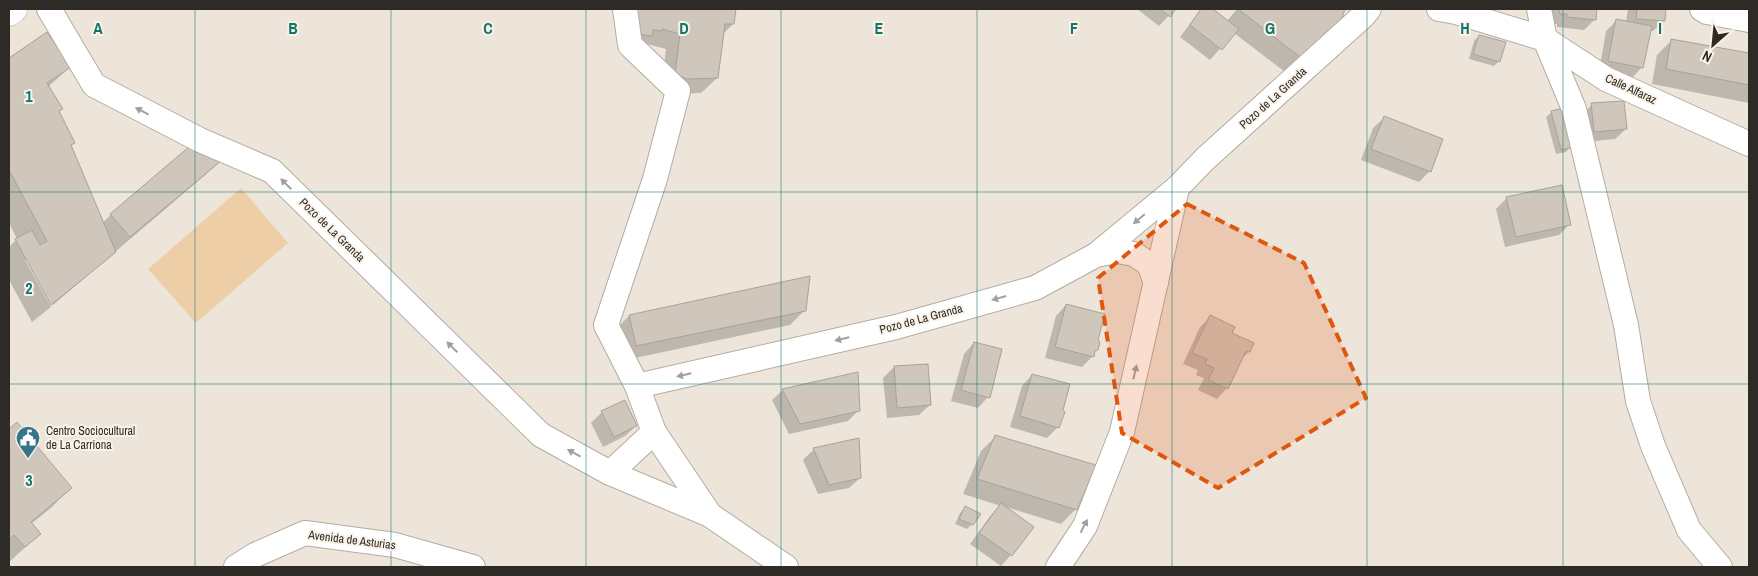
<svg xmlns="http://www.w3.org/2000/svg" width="1758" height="576" font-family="'Archivo Narrow',sans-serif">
  <rect width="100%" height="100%" fill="#eee5da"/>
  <polygon fill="#eecea7" points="241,188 288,243 196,323 148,269"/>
  <g fill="#0003">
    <polygon points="624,9 735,9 733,24 722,35 717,78 701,93 671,94 661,89 666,49 647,44 646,46 617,41 619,14"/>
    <polygon points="1137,9 1175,9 1159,26"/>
    <polygon points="1201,9 1211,9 1227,21 1237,9 1344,9 1339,20 1293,78 1234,33 1210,60 1180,37"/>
    <polygon points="1547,9 1596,9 1595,19 1584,30 1557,27 1557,24 1550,24"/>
    <polygon points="1622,9 1665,9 1664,21 1653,31 1650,31 1642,67 1632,78 1599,72 1606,31 1617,20 1626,22 1628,9"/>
    <polygon points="46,33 70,67 48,87 62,109 58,112 74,143 70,146 102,223 111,215 219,162 204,176 53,305 28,260 25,260 51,307 32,322 9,280 9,247 17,239 9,223 9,60"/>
    <polygon points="1479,36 1499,61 1494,66 1469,59 1474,41"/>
    <polygon points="1672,40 1749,55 1749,103 1652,84 1657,55"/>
    <polygon points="1592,105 1626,129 1615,139 1584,142 1581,115"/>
    <polygon points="1552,112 1571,146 1566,152 1556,154 1546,117"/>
    <polygon points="1384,118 1430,171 1419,182 1361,160 1373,128"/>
    <polygon points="1507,198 1569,225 1559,235 1505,247 1496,209"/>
    <polygon points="1066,305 1093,356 1082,367 1045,358 1056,316"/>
    <polygon points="805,310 790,325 621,361 614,331 629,316"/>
    <polygon points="1210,317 1249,352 1240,360 1227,388 1217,399 1198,390 1204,378 1196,375 1198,370 1183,364 1200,327"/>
    <polygon points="974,343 988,397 978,408 951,401 964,354"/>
    <polygon points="926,365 930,405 919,415 887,418 883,378 894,367"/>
    <polygon points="1032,375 1058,427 1047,438 1010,427 1022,386"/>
    <polygon points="783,390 859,410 848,421 789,434 772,400"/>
    <polygon points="602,412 636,426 625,436 603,447 591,423"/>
    <polygon points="17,424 70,488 52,507 31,524 40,534 9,562 9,431"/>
    <polygon points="996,436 1076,509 1061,524 1006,507 1011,555 1001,566 970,544 991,515 1001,506 963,494 981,451"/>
    <polygon points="814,449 860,478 849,488 818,494 803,460"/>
    <polygon points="965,508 972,524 967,529 955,524 960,513"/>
  </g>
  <g fill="#cfc6bc" stroke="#aaa197">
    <polygon points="633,9 736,9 734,24 725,24 718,78 687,79 675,74 680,34 662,29 662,31 653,30 652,36 638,34"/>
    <polygon points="1160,9 1176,9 1170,17"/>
    <polygon points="1201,9 1213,9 1239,29 1222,50 1190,25"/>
    <polygon points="1238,9 1345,9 1336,36 1309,64"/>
    <polygon points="1559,9 1597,9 1596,20 1567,17 1567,14 1560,14"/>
    <polygon points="1637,9 1666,9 1665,21 1636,19"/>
    <polygon points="1616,19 1652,26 1643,68 1608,61"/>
    <polygon points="47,32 71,67 47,83 63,109 59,111 75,143 71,145 116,252 51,305 15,239 32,230 40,245 47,241 9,170 9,58"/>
    <polygon points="1479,35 1506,42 1500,62 1473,54"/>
    <polygon points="1671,39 1749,53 1749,85 1666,69"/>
    <polygon points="1624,101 1627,129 1594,132 1591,103"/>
    <polygon points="1563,108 1573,147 1561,150 1551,111"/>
    <polygon points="1384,116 1443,139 1431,172 1371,149"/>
    <polygon points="190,146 221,161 130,237 110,214"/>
    <polygon points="1562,185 1571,225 1516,237 1506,197"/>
    <polygon points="810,276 806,311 636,346 629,315"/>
    <polygon points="1066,304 1105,314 1098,340 1100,342 1098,350 1095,351 1094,357 1055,347"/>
    <polygon points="1210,315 1235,327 1232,333 1254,343 1250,352 1246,351 1228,389 1208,380 1214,368 1205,364 1207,359 1192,353"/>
    <polygon points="974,342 1002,349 990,398 961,390"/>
    <polygon points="928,364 931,405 897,408 894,366"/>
    <polygon points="858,372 860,411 800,424 782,389"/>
    <polygon points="1032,374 1070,384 1063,410 1065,412 1059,428 1020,416"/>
    <polygon points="625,400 637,426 614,437 601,411"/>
    <polygon points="17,422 72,488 31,522 41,534 25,547 14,535 9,540 9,429"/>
    <polygon points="995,435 1096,465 1077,510 977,479"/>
    <polygon points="859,438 861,478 829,485 813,448"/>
    <polygon points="1001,503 1034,527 1012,556 979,533"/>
    <polygon points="965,506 981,514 973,525 959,519"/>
  </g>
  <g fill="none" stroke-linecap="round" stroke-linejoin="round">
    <defs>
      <g id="minor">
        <polyline points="49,9 94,85 200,140 272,171 541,435 610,473 654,432"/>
        <polyline points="625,9 630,45 678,91 655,179 606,325 637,386"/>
        <polyline points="1439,9 1456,12 1545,39 1574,109 1626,325 1638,401 1653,446 1689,530 1720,567"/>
        <polyline points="1539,9 1545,39 1606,79 1749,144"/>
        <polyline points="1702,9 1707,12 1749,20"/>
        <polyline points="1096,255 1117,251 1134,254 1149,264 1156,283"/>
        <polyline points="610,473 710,515"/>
        <polyline points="236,567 255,555 305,533 395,545 473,567"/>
        <polyline points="786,567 710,515 654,432 637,386 896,327 1035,288 1096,255 1177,188 1205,159 1363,16 1369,9"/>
        <polyline points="1058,567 1085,526 1122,432 1177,188"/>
      </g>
      <polyline id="secondary" points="9,12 13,9"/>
    </defs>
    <use href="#minor" stroke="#b4aca2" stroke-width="26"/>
    <use href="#secondary" stroke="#b4aca2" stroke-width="29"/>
    <use href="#minor" stroke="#fff" stroke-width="24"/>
    <use href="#secondary" stroke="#fff" stroke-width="28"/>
  </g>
  <defs><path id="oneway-solid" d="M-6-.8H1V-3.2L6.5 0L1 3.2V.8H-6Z" transform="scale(1.25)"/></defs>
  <g fill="#a1a09e">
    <use href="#oneway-solid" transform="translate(142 111) rotate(-152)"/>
    <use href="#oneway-solid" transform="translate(286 184) rotate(-136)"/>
    <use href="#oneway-solid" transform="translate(1139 219) rotate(140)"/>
    <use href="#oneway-solid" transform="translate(999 298) rotate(164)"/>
    <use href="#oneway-solid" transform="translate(842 339) rotate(167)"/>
    <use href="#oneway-solid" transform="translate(452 347) rotate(-135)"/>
    <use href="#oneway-solid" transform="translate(1135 372) rotate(-77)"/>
    <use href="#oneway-solid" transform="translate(684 375) rotate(167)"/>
    <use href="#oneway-solid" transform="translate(574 453) rotate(-151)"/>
    <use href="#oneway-solid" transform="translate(1084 526) rotate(-63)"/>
  </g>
  <path fill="#df570d" fill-opacity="0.2" stroke="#df570d" stroke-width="4" stroke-dasharray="10 6" stroke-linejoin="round" d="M1187,204L1304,263L1366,398L1218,488L1122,433L1098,278Z"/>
  <path fill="none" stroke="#0f766e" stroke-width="1" stroke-opacity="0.55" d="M195,9V567M391,9V567M586,9V567M781,9V567M977,9V567M1172,9V567M1367,9V567M1563,9V567M9,192H1749M9,384H1749"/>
  <defs>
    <symbol id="civic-pin" viewBox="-11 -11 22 30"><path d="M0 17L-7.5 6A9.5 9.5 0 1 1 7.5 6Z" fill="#38758c" stroke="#fbf2e8"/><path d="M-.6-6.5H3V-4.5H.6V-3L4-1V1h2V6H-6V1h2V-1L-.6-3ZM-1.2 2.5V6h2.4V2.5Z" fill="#fff"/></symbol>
  </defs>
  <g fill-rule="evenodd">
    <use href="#civic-pin" x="14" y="424" width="28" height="38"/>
  </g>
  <g text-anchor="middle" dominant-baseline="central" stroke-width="4" stroke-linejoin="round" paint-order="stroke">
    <g font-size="12" fill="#2e2b27" stroke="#fbf2e8">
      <text transform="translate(1631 89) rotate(25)">Calle Alfaraz</text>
      <text transform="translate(1273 98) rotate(-42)">Pozo de La Granda</text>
      <text transform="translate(332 230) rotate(44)">Pozo de La Granda</text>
      <text transform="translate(921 319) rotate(-15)">Pozo de La Granda</text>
      <text transform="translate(352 540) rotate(7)">Avenida de Asturias</text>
    </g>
    <g font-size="12" fill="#2e2b27" stroke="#fbf2e8" text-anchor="start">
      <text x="46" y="431">Centro Sociocultural<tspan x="46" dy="14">de La Carriona</tspan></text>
    </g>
  </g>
  <g font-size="16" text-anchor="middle" font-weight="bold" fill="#0f766e" stroke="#fbf2e8" stroke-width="4" stroke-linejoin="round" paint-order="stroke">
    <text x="98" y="34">A</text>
    <text x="293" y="34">B</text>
    <text x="488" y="34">C</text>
    <text x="684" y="34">D</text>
    <text x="879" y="34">E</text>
    <text x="1074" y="34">F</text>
    <text x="1270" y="34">G</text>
    <text x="1465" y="34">H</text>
    <text x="1660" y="34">I</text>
    <text x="29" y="102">1</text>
    <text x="29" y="294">2</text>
    <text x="29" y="486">3</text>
  </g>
  <rect width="1758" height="576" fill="none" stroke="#2e2b27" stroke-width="20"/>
  <g transform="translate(1713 45) rotate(207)" stroke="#fbf2e8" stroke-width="4" paint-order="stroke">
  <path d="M0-4L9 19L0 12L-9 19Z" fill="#2e2b27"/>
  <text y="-8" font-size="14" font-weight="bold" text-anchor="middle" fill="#2e2b27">N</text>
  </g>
</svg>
